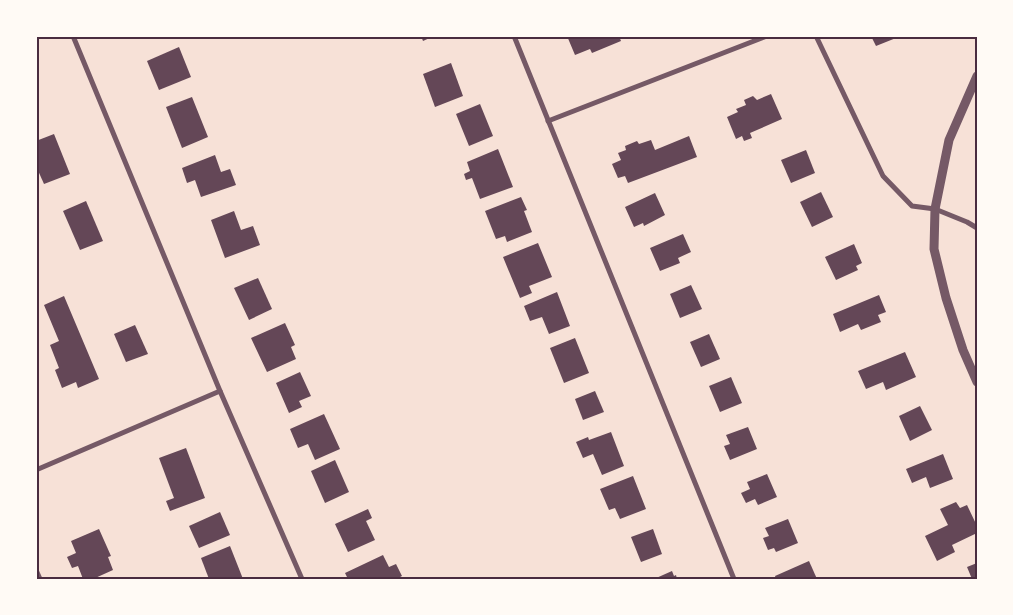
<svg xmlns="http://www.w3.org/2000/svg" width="1013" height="615" font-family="'Titillium Web',sans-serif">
  <rect width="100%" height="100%" fill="#f7e1d7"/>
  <g fill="#644757">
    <polygon points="421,36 434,36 423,41"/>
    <polygon points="567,36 619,36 621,41 592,53 590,49 575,55"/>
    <polygon points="871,36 901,36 876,46"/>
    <polygon points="179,47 191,77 159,90 147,61"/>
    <polygon points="451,63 463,96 435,107 423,74"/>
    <polygon points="771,94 782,119 750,133 752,138 744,141 742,136 736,139 727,117 738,112 736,109 746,105 744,100 753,96 757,100"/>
    <polygon points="192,97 208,137 182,148 166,107"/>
    <polygon points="480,104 493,136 469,146 456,114"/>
    <polygon points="54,134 70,174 44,184 36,166 36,141"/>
    <polygon points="689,136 697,157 628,183 625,176 618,178 612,164 621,160 618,153 626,150 625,146 637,141 639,144 651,140 655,150"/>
    <polygon points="498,149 513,187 480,199 472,178 466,180 464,174 470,171 467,162"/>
    <polygon points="806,150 815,173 791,183 781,160"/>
    <polygon points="215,155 221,172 230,169 236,185 201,197 195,180 187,183 182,168"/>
    <polygon points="821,192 833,217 812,227 800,202"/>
    <polygon points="655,193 665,215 644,226 643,223 634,227 625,207"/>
    <polygon points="521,197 527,210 524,211 532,232 507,242 505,236 496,239 485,211"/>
    <polygon points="86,201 103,241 80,250 63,211"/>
    <polygon points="234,211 241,230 253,226 260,245 225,258 211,220"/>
    <polygon points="683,234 691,252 678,258 680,263 660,271 650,248"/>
    <polygon points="538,243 552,277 529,286 532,293 520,298 503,257"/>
    <polygon points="854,244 862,263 856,266 858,270 836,280 825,257"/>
    <polygon points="258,278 272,309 249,320 234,288"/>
    <polygon points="691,285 702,309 680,318 670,294"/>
    <polygon points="557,292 570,326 549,334 542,317 530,321 524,306"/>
    <polygon points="879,295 886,312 878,315 881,322 861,330 858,324 840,332 833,314"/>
    <polygon points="64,296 99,379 78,388 76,382 62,388 55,370 59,368 50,345 59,341 44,305"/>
    <polygon points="285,323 295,345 291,347 296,359 267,372 251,338"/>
    <polygon points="135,325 148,354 126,362 114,334"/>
    <polygon points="709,334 720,359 701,367 690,342"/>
    <polygon points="575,338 589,373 564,383 550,348"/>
    <polygon points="905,352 916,377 886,390 883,382 866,389 858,371"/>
    <polygon points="300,372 311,396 299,401 302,407 289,413 276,383"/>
    <polygon points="731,377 742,403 720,412 709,386"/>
    <polygon points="595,391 604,412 583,420 575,399"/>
    <polygon points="920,406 932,430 910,441 899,416"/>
    <polygon points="324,414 340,449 315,460 308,444 298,448 290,429"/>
    <polygon points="748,427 757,449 730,460 724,446 730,444 726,435"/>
    <polygon points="611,432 624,466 602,475 593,454 583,458 576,442 588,437 589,440"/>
    <polygon points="186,448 205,498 170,511 166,501 174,498 159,458"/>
    <polygon points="943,454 953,479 930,488 926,477 912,483 906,469"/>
    <polygon points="335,460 349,492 325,503 311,471"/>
    <polygon points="767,474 777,497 758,505 755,499 746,503 741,493 750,489 747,482"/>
    <polygon points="633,476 646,509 620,519 615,508 609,510 600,489"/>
    <polygon points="956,502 960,508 967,505 977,526 977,533 952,545 955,552 937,561 925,536 948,525 940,509"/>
    <polygon points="368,509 372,518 366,521 375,540 348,552 335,524"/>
    <polygon points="220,512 230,535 199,548 189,526"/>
    <polygon points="788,519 798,543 776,552 774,548 768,550 763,538 769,536 765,528"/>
    <polygon points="99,529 111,556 108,557 113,570 93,579 83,579 78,566 72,568 67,557 76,553 71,541"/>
    <polygon points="653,529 662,554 641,562 631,537"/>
    <polygon points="230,546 243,579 209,579 201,558"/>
    <polygon points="383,555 389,567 396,564 402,576 396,579 348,579 345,573"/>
    <polygon points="809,561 817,579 776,579 775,576"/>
    <polygon points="977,563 977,579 972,579 967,567"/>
    <polygon points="672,571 674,576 676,575 677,579 654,579"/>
  </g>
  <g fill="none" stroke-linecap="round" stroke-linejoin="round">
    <g stroke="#755966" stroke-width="5">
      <polyline points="73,36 220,391 302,579"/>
      <polyline points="514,36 734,579"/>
      <polyline points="816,36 883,176 912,206 935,209 967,222 977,228"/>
      <polyline points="548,121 767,36"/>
      <polyline points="36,470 220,391"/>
      <polyline points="36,570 40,579"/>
    </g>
    <polyline stroke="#755966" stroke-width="9" points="977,76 949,140 935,209 934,249 946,298 963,350 977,382"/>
  </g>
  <rect width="1013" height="615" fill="none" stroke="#fffaf5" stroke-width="75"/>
  <rect x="38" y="38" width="938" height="540" fill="none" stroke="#4a2c40" stroke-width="2"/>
</svg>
